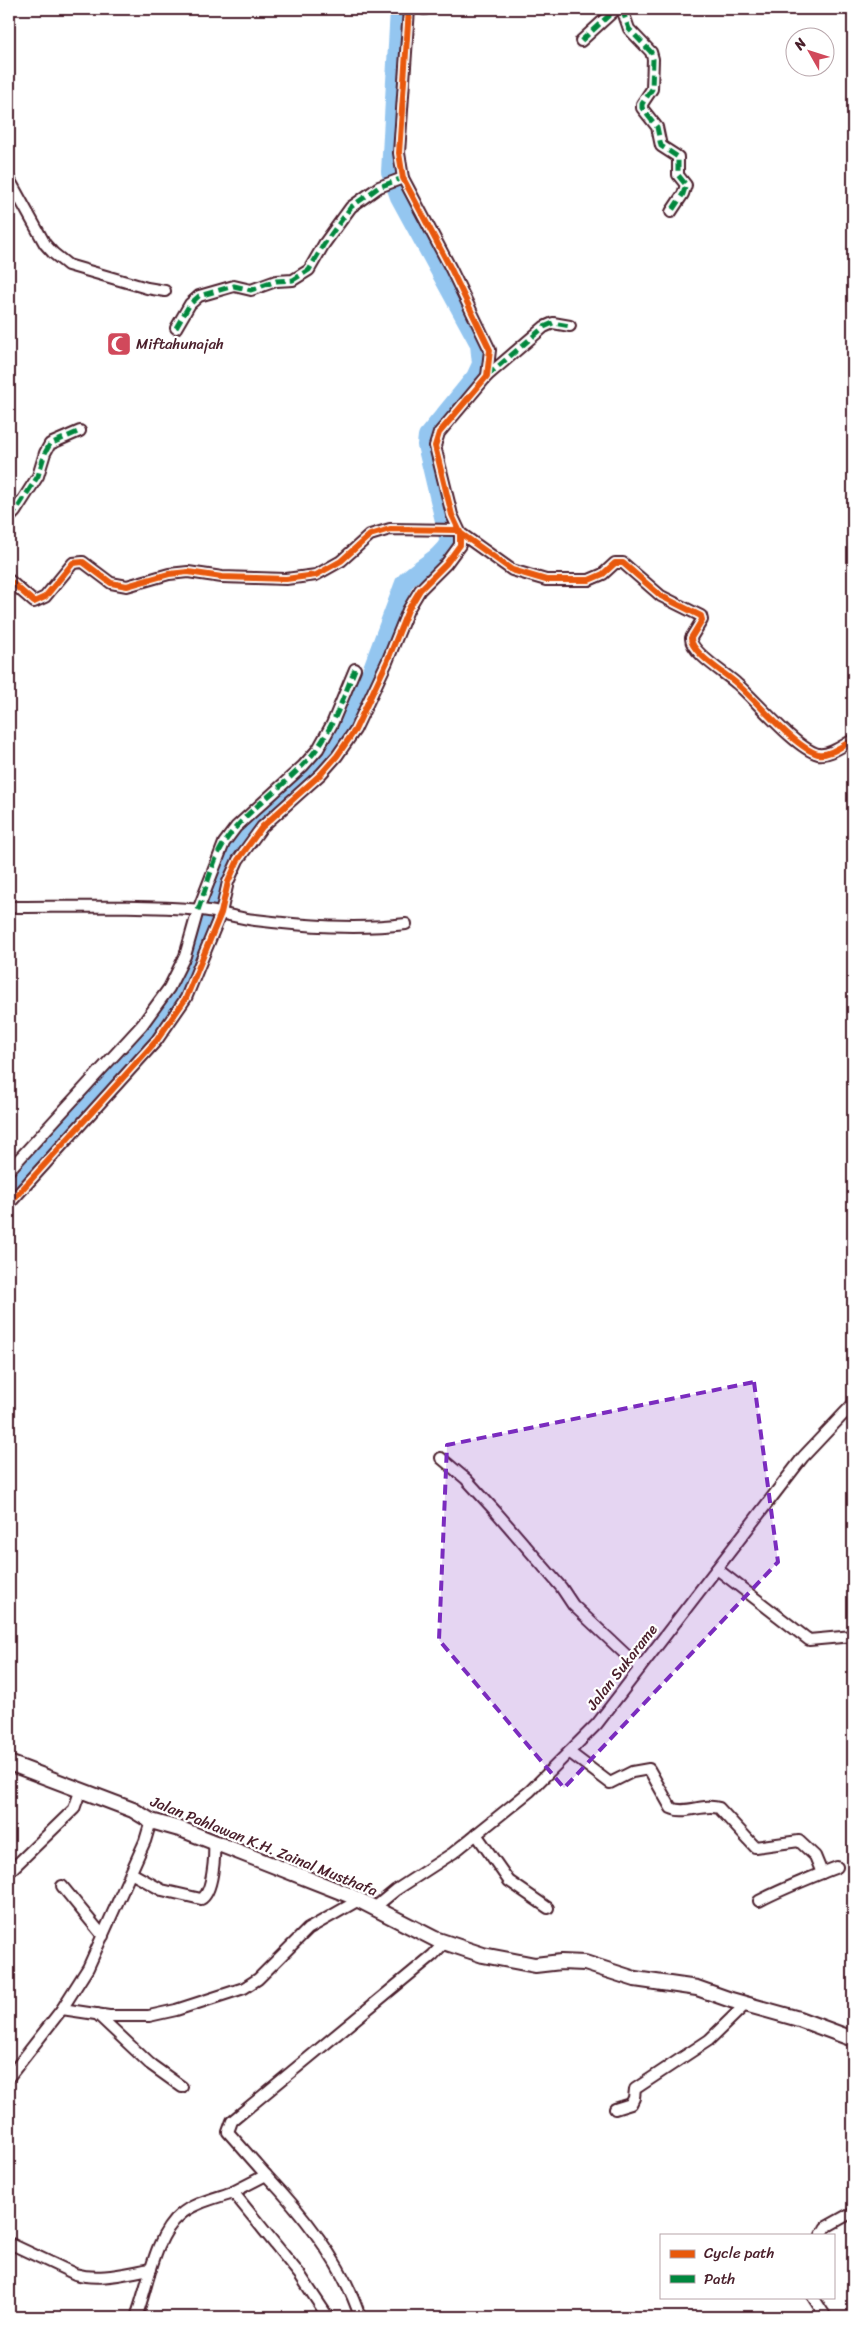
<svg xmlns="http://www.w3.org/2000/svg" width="862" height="2326" font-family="Sriracha,sans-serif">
  <rect width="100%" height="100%" fill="#fff"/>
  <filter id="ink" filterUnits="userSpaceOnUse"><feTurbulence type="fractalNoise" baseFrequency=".02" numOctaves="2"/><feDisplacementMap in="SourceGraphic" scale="10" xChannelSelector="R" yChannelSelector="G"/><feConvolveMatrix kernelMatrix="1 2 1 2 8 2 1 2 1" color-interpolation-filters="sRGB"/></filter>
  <g filter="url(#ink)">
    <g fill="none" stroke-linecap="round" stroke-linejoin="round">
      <path stroke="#94c6f0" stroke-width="18" d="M9,1189L181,990L224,864L232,845L246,828L328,754L340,738L371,671L404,583C417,567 439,561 449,542L426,445L427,436L475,377L481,364L479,344L399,197L390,172L399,9"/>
      <defs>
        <g id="street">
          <polyline points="424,9 425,9"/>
          <polyline points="622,9 629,29 651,52 653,59 652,89 642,104 642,108 657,127 661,146 678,157 678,175 686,185 683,194 671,212"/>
          <polyline points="581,41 616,9"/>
          <polyline points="9,179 45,244 53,253 68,265 147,288 165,291"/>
          <polyline points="176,328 190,304 199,296 234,286 251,290 276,281 293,280 309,270 324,244 351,207 379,187 403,178"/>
          <polyline points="487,376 544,327 553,323 570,326"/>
          <polyline points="9,518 15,512 38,476 45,453 50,444 80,431"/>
          <path d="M9,580L34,602L45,597L73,563L83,562L111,583L127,586L169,574L188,572L222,577L286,579L316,575L341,561L370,535L390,529L456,530L512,570L546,580H589L603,574L615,563H623L661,596L701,616L702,620L691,638C690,652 725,673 736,683C755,699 795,748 818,754C830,756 843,745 853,740"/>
          <path d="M9,907C73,907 138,905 202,910C220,912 237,918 255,920C305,926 356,930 406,924"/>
          <polyline points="9,1170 142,1025 169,988 185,956 198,910 224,843 236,827 303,766 318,749 332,724 355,669"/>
          <polyline points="9,1204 157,1040 186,998 221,913 228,882 238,860 262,827 321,774 337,756 355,730 387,662 408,610 420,590 446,564 460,545 460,532 452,515 435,446 439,433 487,376 490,350 451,269 403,178 399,153 409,9"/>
          <polyline points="441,1458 466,1479 497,1513 561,1587 573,1605 640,1668"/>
          <polyline points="717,1569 809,1640 853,1636"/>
          <path d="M569,1752L610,1783L632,1772L649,1769L671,1808C685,1815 704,1803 719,1808L755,1847L799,1841L815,1856L822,1873"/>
          <polyline points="476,1834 509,1881 548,1908"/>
          <polyline points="9,1872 74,1809 81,1789"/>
          <path d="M131,1873L162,1890L201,1899C213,1893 215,1855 214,1842"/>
          <polyline points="62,1886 103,1936"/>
          <path d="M759,1901C784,1888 810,1878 837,1867"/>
          <polyline points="374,1908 396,1890 453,1853 530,1791 597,1724 803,1457 853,1404"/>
          <polyline points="62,2009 109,2016 149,2016 176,2010 244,1988 258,1979 308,1929 359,1900"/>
          <polyline points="97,2014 150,2064 182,2087"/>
          <polyline points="9,2077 62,2009 88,1968 145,1841 151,1821"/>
          <polyline points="615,2109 631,2104 634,2098 635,2089 709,2040 746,2004"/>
          <path d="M266,2175C303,2214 344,2265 360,2317"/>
          <polyline points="821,2235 826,2227 853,2212"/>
          <path d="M9,2243L75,2274C100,2281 126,2273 151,2269"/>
          <polyline points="813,2297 826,2317"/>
          <path d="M136,2317C148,2287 154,2236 180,2215C193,2203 216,2198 233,2192"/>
          <polyline points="328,2317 300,2275 233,2192 266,2175 228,2132 232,2121 433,1955 445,1942"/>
        </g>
        <polyline id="secondary" points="9,1763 133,1810 151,1821 183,1830 349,1895 435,1939 483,1955 535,1965 561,1962 585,1963 635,1979 697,1988 731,2000 799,2019 853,2039"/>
      </defs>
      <use href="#street" stroke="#4a1f2b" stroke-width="14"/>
      <use href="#secondary" stroke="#4a1f2b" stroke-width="18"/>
      <use href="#street" stroke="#fff" stroke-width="10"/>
      <use href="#secondary" stroke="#fff" stroke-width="14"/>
      <g stroke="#00873e" stroke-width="5" stroke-dasharray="10 5" stroke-linecap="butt">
        <polyline points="424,9 425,9"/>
        <polyline points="622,9 629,29 651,52 653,59 652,89 642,104 642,108 657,127 661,146 678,157 678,175 686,185 683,194 671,212"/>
        <polyline points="581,41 616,9"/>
        <polyline points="176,328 190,304 199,296 234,286 251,290 276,281 293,280 309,270 324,244 351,207 379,187 403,178"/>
        <polyline points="487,376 544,327 553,323 570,326"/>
        <polyline points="9,518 15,512 38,476 45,453 50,444 80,431"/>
        <path d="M198,910C206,889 212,862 224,843C244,812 278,791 303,765C330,738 341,703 355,669"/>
      </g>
      <defs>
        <g id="cycleway">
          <path d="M9,580L34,602L45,597L73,563L83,562L111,583L127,586L169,574L188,572L222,577L286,579L316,575L341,561L370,535L390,529L456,530L512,570L546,580H589L603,574L615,563H623L661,596L701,616L702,620L691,638C690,652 725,673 736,683C755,699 795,748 818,754C830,756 843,745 853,740"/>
          <polyline points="9,1204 157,1040 186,998 221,913 228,882 238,860 262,827 321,774 337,756 355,730 387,662 408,610 420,590 446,564 460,545 460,532 452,515 435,446 439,433 487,376 490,350 451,269 403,178 399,153 409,9"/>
        </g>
      </defs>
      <use href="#cycleway" stroke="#fff" stroke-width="9"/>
      <use href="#cycleway" stroke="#e8590c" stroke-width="6"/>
    </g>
  </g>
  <path fill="#7b2cbf" fill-opacity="0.2" stroke="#7b2cbf" stroke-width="4" stroke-dasharray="10 6" stroke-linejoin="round" d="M754,1382L778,1562L564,1788L439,1640L447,1445Z"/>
  <defs>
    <symbol id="mosque-square" viewBox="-11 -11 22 22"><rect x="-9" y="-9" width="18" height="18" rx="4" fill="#d1495b" stroke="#fff"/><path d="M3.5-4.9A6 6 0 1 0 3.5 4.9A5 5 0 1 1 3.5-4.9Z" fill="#fff"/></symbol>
  </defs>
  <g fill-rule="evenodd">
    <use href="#mosque-square" x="105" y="330" width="28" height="28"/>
  </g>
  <g text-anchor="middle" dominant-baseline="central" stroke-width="4.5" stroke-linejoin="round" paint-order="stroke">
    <g font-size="15" fill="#4a1f2b" stroke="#fff" text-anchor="start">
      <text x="136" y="344">Miftahunajah</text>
    </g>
    <g font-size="15" fill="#4a1f2b" stroke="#fff">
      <text transform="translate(622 1667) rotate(-52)">Jalan Sukarame</text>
      <text transform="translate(264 1846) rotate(22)">Jalan Pahlawan K.H. Zainal Musthafa</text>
    </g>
  </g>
  <rect width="862" height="2326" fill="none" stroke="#fff" stroke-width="30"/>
  <rect x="15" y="15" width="832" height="2296" fill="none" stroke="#4a1f2b" stroke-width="2" filter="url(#ink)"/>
  <rect x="660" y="2234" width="175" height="65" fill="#ffffff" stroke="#b7a5aa"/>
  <rect x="670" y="2250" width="25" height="8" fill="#e8590c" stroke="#b7a5aa"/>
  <text x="704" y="2258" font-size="15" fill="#4a1f2b">Cycle path</text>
  <rect x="670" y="2275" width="25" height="8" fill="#00873e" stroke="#b7a5aa"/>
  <text x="704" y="2284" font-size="15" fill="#4a1f2b">Path</text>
  <g transform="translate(810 52) rotate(309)"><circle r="24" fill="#ffffff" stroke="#b7a5aa"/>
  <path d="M0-4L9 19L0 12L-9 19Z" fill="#d1495b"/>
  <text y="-8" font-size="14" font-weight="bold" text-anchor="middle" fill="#4a1f2b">N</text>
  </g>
</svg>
